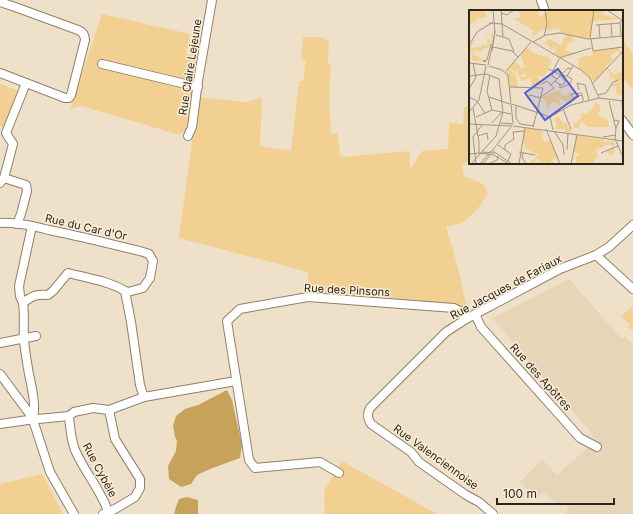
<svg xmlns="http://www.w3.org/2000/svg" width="633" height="514" font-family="Inter,sans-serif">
  <rect width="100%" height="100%" fill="#efe1c9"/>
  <polygon fill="#e7d5b7" points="569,279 622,339 625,336 633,344 633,514 565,514 569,508 564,503 560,506 543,492 537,499 520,482 542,459 557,475 592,444 597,446 589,430 492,318"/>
  <g fill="#f2d092">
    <path d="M102,14L190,34L186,54L198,56L188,127C185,133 182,135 176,134L82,106L70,109Z"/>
    <path d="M303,37H322L329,42L328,64L331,65L329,95L331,134L337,133L341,157L410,151V169L422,151L448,149L449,123L463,124L464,107H470V160L462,166L464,177C476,180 483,181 488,193C482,204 474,215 462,222C458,225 451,226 446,227L457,264L466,304L460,311L309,301L308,272L179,238L193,134L196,97L245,102L262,98L260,146L291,151L299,81H303L306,60L301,59Z"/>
    <polygon points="622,39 633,54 633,91 622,76"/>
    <polygon points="0,83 22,93 10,131 0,126"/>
    <polygon points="633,305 633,331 628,327 630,324 628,322 627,322 621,317"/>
    <polygon points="342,461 437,514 325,514 324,491"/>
    <polygon points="42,474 63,514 0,514 0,484"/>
  </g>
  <g fill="#c7a25b">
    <polygon points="227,390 232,400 242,445 240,458 210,469 197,475 191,484 181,487 169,479 168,466 176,451 177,441 175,437 173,426 176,416 185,409 198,405"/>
    <polygon points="187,497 198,500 198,514 174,514 176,507 179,499"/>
  </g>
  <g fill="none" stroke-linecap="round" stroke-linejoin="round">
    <defs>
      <g id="minor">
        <polyline points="541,0 545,11"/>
        <path d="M0,2L15,7L78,30C83,32 85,35 85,40L71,95L69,98H65L0,73"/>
        <polyline points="102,64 198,87"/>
        <polyline points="622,120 633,135"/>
        <polyline points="188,136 192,127 198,81 212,0"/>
        <polyline points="4,178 13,144 6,133 26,83"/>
        <polyline points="0,183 4,178 26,185 27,191 21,214 17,224"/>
        <path d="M0,223C17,222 33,226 49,230C80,236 110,244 140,251L149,254L153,261L150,278L143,288L128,292L125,291"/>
        <polyline points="596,255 633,289"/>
        <polyline points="23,303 20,296 19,286 32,226"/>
        <polyline points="475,314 481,327 580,438 597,447"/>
        <polyline points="0,343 36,336"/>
        <polyline points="0,374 32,417 50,472 74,514"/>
        <path d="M69,416C70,426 71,440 75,450C84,471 100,489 108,511"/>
        <path d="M33,419C36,404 32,389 29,374C27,363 25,351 24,340C23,328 25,315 23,303C32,296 36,294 48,295L53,291L68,273C87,278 109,281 125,291L131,322L140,385L144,397"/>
        <polyline points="0,424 28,420 69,416 74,412 93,408 109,410 144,397 236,381"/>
        <polyline points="339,473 320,462 255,468 249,460 227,321 240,309 308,297 454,308 460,311 466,319"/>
        <polyline points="103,514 115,509 135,497 140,488 140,479 115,439 109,410"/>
        <path d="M493,514L479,502L466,495L419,462L411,452L371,424C367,418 367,414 370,408L446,332L466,319L560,269L596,255L609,247L633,225"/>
      </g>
    </defs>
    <use href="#minor" stroke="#8e816b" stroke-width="10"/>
    <use href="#minor" stroke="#fff" stroke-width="8"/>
  </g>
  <g text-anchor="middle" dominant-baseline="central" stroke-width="3" stroke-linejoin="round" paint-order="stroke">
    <g font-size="11" fill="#2b261d" stroke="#fceed6">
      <text transform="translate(190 67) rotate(-81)">Rue Claire Lejeune</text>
      <text transform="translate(86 227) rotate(13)">Rue du Car d'Or</text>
      <text transform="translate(506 287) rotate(-28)">Rue Jacques de Fariaux</text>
      <text transform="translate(347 290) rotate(3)">Rue des Pinsons</text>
      <text transform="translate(541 377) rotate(48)">Rue des Apôtres</text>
      <text transform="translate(436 457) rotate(36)">Rue Valenciennoise</text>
      <text transform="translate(100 470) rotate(62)">Rue Cybèle</text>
    </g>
  </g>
  <g transform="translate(469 10)">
    <rect width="154" height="154" fill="#efe1c9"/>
    <path d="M0,0H19L15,1L18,8H8L5,13H0ZM49,0H69L70,7L82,0H135L133,4L151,9L124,11L121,29L103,26L104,32L100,33L96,40L106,44L91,48L85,42L88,36L80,41L81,37L75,33L80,29L92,35L97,25L92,23L90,18L78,21L75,18L65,26L63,24L65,21L45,9L51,7ZM21,23H24L21,35H18L21,37L12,40L10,48L14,49L11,50L13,52L3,50L2,43L6,42L4,45L9,46V49L11,44L9,41H7L2,42L0,40H3L0,39L3,30H6L2,38L12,37L14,34L15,36L18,34L19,29L22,30V26L18,25L15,32L17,24L23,25ZM58,37L65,43L76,47L77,45L83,51L75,67L68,66L73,75L63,76L61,68L52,71L50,66L56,67L57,63L49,66L48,61L51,58L46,62L40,58L46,51L53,58L56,57L51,45ZM149,37L152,43L148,41L141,46L144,49L137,56L145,65L150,62L154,63L152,75L154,91L153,86L148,85L146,76L140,77L147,71L144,67L141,70L140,61L138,59L125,71L110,59L109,48L124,45L123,41ZM40,59L47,65L49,77H41L37,61ZM91,80L94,86L101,83L103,89L98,92L90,88L92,96L85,91L77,100L78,95L73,87ZM126,91L132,96L130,103H127L139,111L140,117H119L114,112H111L110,118H105L104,112L108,113L113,107L111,103L118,104L125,97ZM89,106L94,113L97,112L104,123L96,122V119H85L88,116L86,108ZM56,118L72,120L75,132L81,130L89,148L82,150L86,154H77L75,149V154H72L68,148L65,153H61L69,145L55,138L56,133H53ZM107,125L134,130L135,132L143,131L145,132V144L141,146L138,141L144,138L142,135H137L127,140L129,146L123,154H107V147L111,144L104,142Z" fill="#f2d092"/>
    <path fill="none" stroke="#a19684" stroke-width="1" d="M32,0L34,27M138,0L154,11M32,3L38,5L45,0M20,13L33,14L112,60L121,68L130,88M142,14L143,27M127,15L151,13M130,15L131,28M27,25L40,29L45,42M75,26L78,14L76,0M152,26L151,13L153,10M121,28L125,0M122,29L124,41L154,37M64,32L77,25L91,23L119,29L154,26M0,35L8,22L24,12M24,37L43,41L49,47M23,41L26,21M90,48L122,38M90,49L84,61L91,65L98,66L104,56M17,51L15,52L14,51L18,50L22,34M0,53L17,55M19,55L26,22L24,0M20,56L33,60L39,65L44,113M79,59L84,61L83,66L88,69M37,61L62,32M21,65L18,81L23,100M0,66L17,64L30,69L34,102L27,126L2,154M86,71L91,75L95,74L96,71L92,66M123,74L154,41M82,75L99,58L102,59M91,75V78L101,74L103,69L98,66M41,77L74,78L64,117M0,79L7,67L4,53M110,80L108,73L116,75L120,90M60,85L72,88M113,85L104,88L102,84L112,83L113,85L114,88V91M129,85L137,83L144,72L149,70M0,87L8,91L16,103M20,87L41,94M72,87L85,78L78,71L73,74M140,91L147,119L146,129M153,91L154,108M43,94L81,107M47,96V108L51,114L65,116M4,98L10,132V143M94,99L102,119M0,102L10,90L17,56M7,107L23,100L42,104M145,110L150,111L147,118M23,113L33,102M32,113L44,114M0,114L43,116M44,116L154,131M77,119L91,154M84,120L81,107L102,95L130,88L154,91M85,121L94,135L95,145M9,126L18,123L19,130M4,127L7,154M4,127L13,115M134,127L147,125M146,129L154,147M29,135L42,144L39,151M36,140V135L45,129L44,122L55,121M98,140L99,123M24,141L43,154M13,142L26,143M22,142L42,117M50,142L66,145M54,143L53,147L57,154M132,143L149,136M0,144L11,143L25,145L40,154M11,154L22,141M14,154L22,144M20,154L28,150L29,146M50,154L56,118M102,154L108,125"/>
    <path fill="#535dd4" fill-opacity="0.15" stroke="#535dd4" stroke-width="2" d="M89,59L109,86L76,110L56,83Z"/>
    <rect width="154" height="154" fill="none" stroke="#2b261d" stroke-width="2"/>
  </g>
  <path d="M497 498v6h117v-6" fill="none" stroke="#2b261d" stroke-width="2"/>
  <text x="503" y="498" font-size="12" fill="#2b261d" stroke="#fceed6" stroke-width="3" paint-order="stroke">100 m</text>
</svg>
